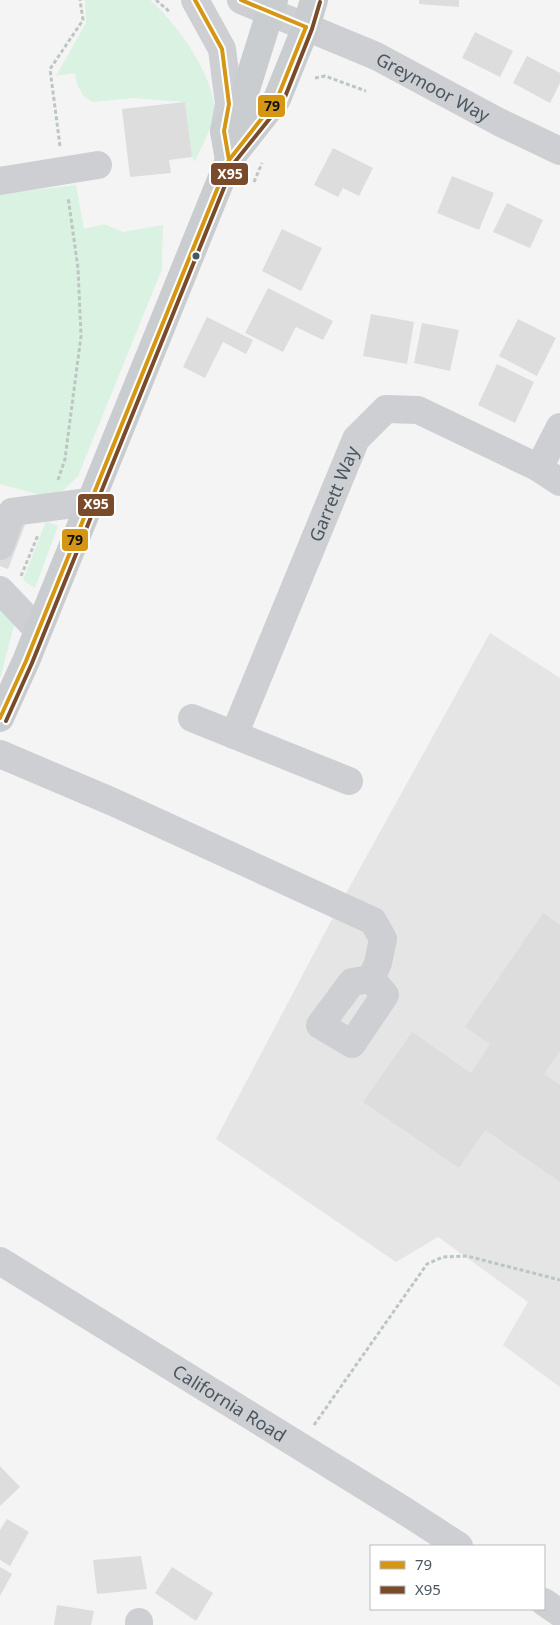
<svg xmlns="http://www.w3.org/2000/svg" width="560" height="1625" font-family="'Noto Sans',sans-serif">
  <rect width="100%" height="100%" fill="#f4f4f4"/>
  <polygon fill="#e6e5e6" points="490,633 560,678 560,1387 503,1345 528,1302 438,1237 396,1262 216,1139 339,906"/>
  <g fill="#daf2e2">
    <path d="M85,0H150C176,23 209,68 214,104C216,122 202,145 195,162L192,157L185,102L133,98L93,102L84,97L77,84L75,73L56,76L86,23Z"/>
    <polygon points="76,185 84,229 104,224 123,232 163,225 162,269 78,476 55,499 0,484 0,194"/>
    <polygon points="46,521 58,526 35,588 23,580"/>
    <polygon points="0,605 17,614 0,679"/>
  </g>
  <g fill="#ddddde">
    <polygon points="419,0 459,0 459,7 419,4"/>
    <polygon points="475,32 513,51 500,77 462,58"/>
    <polygon points="527,56 560,73 560,83 550,103 513,83"/>
    <polygon points="185,102 192,157 169,160 171,173 130,177 122,109"/>
    <polygon points="333,148 373,168 359,196 343,188 338,197 314,185"/>
    <polygon points="452,176 494,193 479,230 437,213"/>
    <polygon points="507,203 543,220 530,248 493,232"/>
    <polygon points="282,229 322,248 301,291 262,271"/>
    <polygon points="268,288 333,321 323,340 296,327 283,352 245,333"/>
    <polygon points="371,314 414,322 407,364 363,356"/>
    <polygon points="207,317 253,340 246,354 223,342 205,378 183,367"/>
    <polygon points="518,319 556,338 537,376 499,356"/>
    <polygon points="422,323 459,330 450,371 414,363"/>
    <polygon points="497,364 534,382 515,423 478,405"/>
    <polygon points="0,515 25,525 8,569 0,566"/>
    <polygon points="543,913 560,925 560,1051 544,1074 560,1085 560,1182 485,1130 459,1168 363,1102 412,1032 471,1073 490,1044 465,1027"/>
    <polygon points="0,1466 20,1487 0,1506"/>
    <polygon points="7,1519 29,1532 10,1566 0,1560 0,1530"/>
    <polygon points="141,1556 147,1589 97,1594 93,1560"/>
    <polygon points="0,1567 12,1574 0,1596"/>
    <polygon points="172,1567 213,1593 196,1621 155,1593"/>
    <polygon points="57,1605 94,1611 91,1625 54,1625"/>
  </g>
  <g fill="none" stroke-linecap="round" stroke-linejoin="round">
    <g stroke="#bcc7c4" stroke-width="3" stroke-dasharray="4 2.5" stroke-linecap="butt">
      <polyline points="156,0 170,12"/>
      <polyline points="315,78 325,76 366,91"/>
      <polyline points="60,146 50,69 83,20 80,0"/>
      <polyline points="254,182 262,163"/>
      <polyline points="58,480 65,459 81,336 78,268 68,197"/>
      <polyline points="21,576 38,535"/>
      <polyline points="314,1425 427,1264 443,1257 467,1256 560,1280"/>
    </g>
    <g stroke="#cdcfd2" stroke-width="28">
      <polyline points="195,0 222,49 229,104 224,131"/>
      <path id="s1" d="M241,0L376,56L499,122L560,151"/>
      <polyline points="0,181 98,165"/>
      <polyline points="539,468 560,427"/>
      <polyline points="0,546 12,512 89,502"/>
      <polyline points="0,590 38,630"/>
      <polyline points="192,718 349,781"/>
      <path id="s2" d="M234,735L356,439L386,409L418,410L539,468L560,482"/>
      <polyline points="0,754 113,802 373,921 383,939 378,963 371,979"/>
      <polygon points="371,979 385,995 352,1044 320,1025 352,982"/>
      <path id="s3" d="M0,1261L400,1508L459,1546"/>
      <polyline points="544,1602 560,1613"/>
      <polyline points="139,1625 139,1622"/>
    </g>
    <g stroke="#cacdd0" stroke-width="28">
      <polyline points="229,160 224,131 241,105 274,0"/>
      <polyline points="0,718 26,661 229,160 277,99 306,27 314,0"/>
    </g>
    <defs>
      <g id="bus-1">
        <polyline points="241,0 306,27"/>
        <polyline points="223,176 229,160 277,99 306,27"/>
        <polyline points="0,718 26,661 229,160 224,131 229,104 222,49 195,0"/>
      </g>
      <polyline id="bus-2" points="6,721 32,663 234,163 283,102 312,29 320,2"/>
    </defs>
    <use href="#bus-1" stroke="#fff" stroke-width="8"/>
    <use href="#bus-2" stroke="#fff" stroke-width="8"/>
    <use href="#bus-1" stroke="#d49613" stroke-width="4"/>
    <use href="#bus-2" stroke="#7a4b2a" stroke-width="4"/>
  </g>
  <circle fill="#4a5660" stroke="#fff" stroke-width="2" cx="196" cy="256" r="4.5"/>
  <g text-anchor="middle" dominant-baseline="central" stroke-width="4.5" stroke-linejoin="round" paint-order="stroke">
    <g font-size="18" fill="#4a5660" stroke="#fff">
      <text stroke="none"><textPath href="#s1" startOffset="211">Greymoor Way</textPath></text>
      <text stroke="none"><textPath href="#s2" startOffset="261">Garrett Way</textPath></text>
      <text stroke="none"><textPath href="#s3" startOffset="270">California Road</textPath></text>
    </g>
  </g>
  <g stroke="#fff" stroke-width="2">
    <rect x="257" y="94" width="29" height="24" rx="5" fill="#d49613"/>
    <rect x="210" y="162" width="39" height="24" rx="5" fill="#7a4b2a"/>
    <rect x="77" y="493" width="38" height="24" rx="5" fill="#7a4b2a"/>
    <rect x="61" y="528" width="28" height="24" rx="5" fill="#d49613"/>
  </g>
  <g font-size="14" text-anchor="middle" font-weight="bold" fill="#fff">
    <text x="230" y="179">X95</text>
    <text x="96" y="509">X95</text>
  </g>
  <g font-size="14" text-anchor="middle" font-weight="bold" fill="#111">
    <text x="272" y="111">79</text>
    <text x="75" y="545">79</text>
  </g>
  <rect x="370" y="1545" width="175" height="65" fill="#ffffff" stroke="#b7bbbf"/>
  <rect x="380" y="1561" width="25" height="8" fill="#d49613" stroke="#b7bbbf"/>
  <text x="415" y="1570" font-size="15" fill="#4a5660">79</text>
  <rect x="380" y="1586" width="25" height="8" fill="#7a4b2a" stroke="#b7bbbf"/>
  <text x="415" y="1595" font-size="15" fill="#4a5660">X95</text>
</svg>
